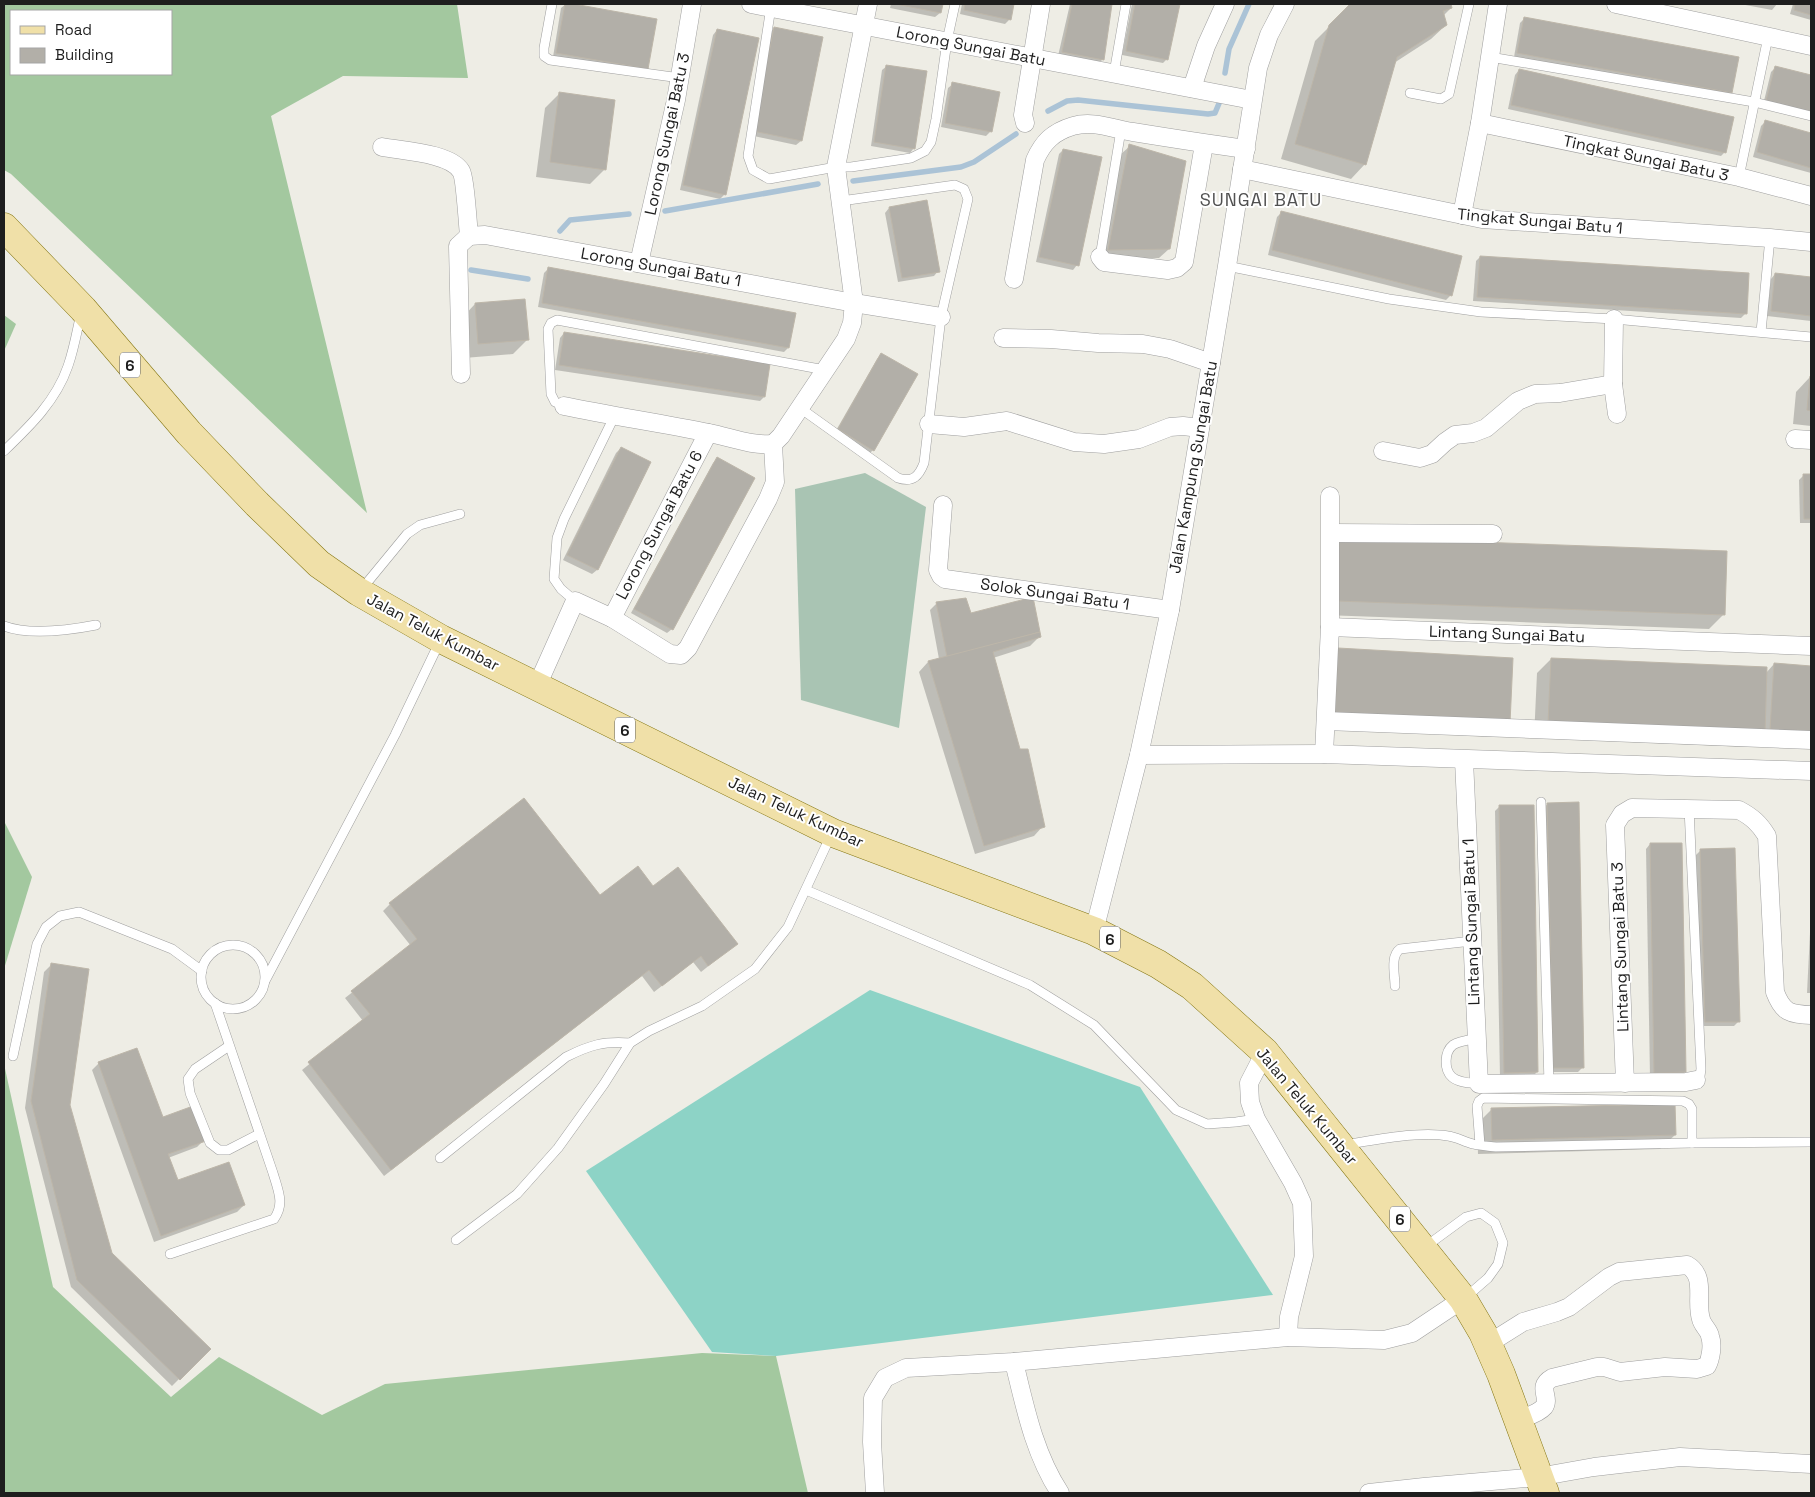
<svg xmlns="http://www.w3.org/2000/svg" width="1815" height="1497" font-family="'Space Grotesk',sans-serif">
  <rect width="100%" height="100%" fill="#eeede5"/>
  <g fill="#a3c89f" fill-rule="evenodd">
    <path d="M4,4H457L468,78L343,76L271,116L367,513L11,174L4,170ZM11,11H171V74H11Z"/>
    <polygon points="4,315 16,324 4,351"/>
    <polygon points="4,821 32,877 4,969"/>
    <polygon points="4,1064 53,1287 171,1397 219,1357 322,1415 385,1384 702,1353 776,1356 808,1493 4,1493"/>
  </g>
  <polygon fill="#a9c4b3" points="865,473 926,507 899,728 801,700 795,489"/>
  <polygon fill="#8dd3c6" points="870,990 1140,1087 1273,1295 776,1356 712,1352 586,1171"/>
  <g fill="#0003">
    <polygon points="566,4 655,20 647,69 642,73 553,57 561,8"/>
    <polygon points="891,4 942,4 940,13 935,17 890,8"/>
    <polygon points="962,4 1013,4 1010,19 1005,24 960,14"/>
    <polygon points="1070,4 1111,4 1103,59 1098,64 1058,56"/>
    <polygon points="1132,4 1178,4 1167,59 1163,63 1122,55"/>
    <polygon points="1352,4 1450,4 1451,8 1443,16 1446,25 1431,39 1394,63 1365,164 1351,179 1281,159 1315,41"/>
    <polygon points="1740,4 1777,4 1772,10"/>
    <polygon points="1793,4 1811,4 1811,20 1790,14"/>
    <polygon points="1524,19 1731,92 1727,97 1514,57 1520,23"/>
    <polygon points="774,28 801,141 796,145 749,135 770,33"/>
    <polygon points="717,30 725,194 720,199 680,190 713,35"/>
    <polygon points="887,66 914,148 910,153 871,146 882,70"/>
    <polygon points="1775,68 1811,77 1811,117 1763,105 1771,72"/>
    <polygon points="1519,70 1725,152 1721,156 1508,109 1515,75"/>
    <polygon points="953,84 991,131 986,136 941,127 948,88"/>
    <polygon points="559,94 605,169 590,184 536,177 545,108"/>
    <polygon points="1765,122 1811,134 1811,173 1753,157 1761,126"/>
    <polygon points="1130,146 1169,249 1159,258 1099,259 1120,155"/>
    <polygon points="1063,150 1077,265 1073,270 1036,262 1059,154"/>
    <polygon points="926,202 938,271 934,276 898,282 885,213 889,208"/>
    <polygon points="1282,212 1451,295 1446,300 1268,255 1277,217"/>
    <polygon points="1480,257 1746,313 1741,318 1473,301 1476,261"/>
    <polygon points="548,269 788,348 784,352 538,307 544,273"/>
    <polygon points="1775,274 1811,278 1811,321 1767,316 1771,279"/>
    <polygon points="475,304 528,339 513,354 464,358 461,319"/>
    <polygon points="564,333 764,397 760,401 555,370 560,338"/>
    <polygon points="881,354 873,450 869,454 834,434 877,359"/>
    <polygon points="1810,377 1811,426 1793,424 1796,392"/>
    <polygon points="621,448 650,462 597,570 592,574 563,560 616,453"/>
    <polygon points="717,459 672,629 667,633 631,613 713,463"/>
    <polygon points="1804,475 1811,475 1811,523 1800,523 1799,480"/>
    <polygon points="1340,538 1723,615 1709,629 1323,615 1325,553"/>
    <polygon points="937,603 1040,636 1030,646 993,658 1019,750 1043,826 1034,836 975,854 919,672 928,662 939,659 930,610"/>
    <polygon points="1339,649 1509,723 1494,737 1322,728 1324,664"/>
    <polygon points="1551,659 1766,673 1774,664 1811,667 1811,748 1756,740 1749,747 1534,738 1537,673"/>
    <polygon points="1548,804 1583,1067 1578,1072 1549,1072 1543,808"/>
    <polygon points="1500,806 1537,1072 1533,1076 1500,1077 1495,811"/>
    <polygon points="1650,844 1685,1072 1680,1076 1650,1077 1646,849"/>
    <polygon points="1701,850 1739,1021 1734,1026 1701,1026 1696,855"/>
    <polygon points="599,897 736,944 701,972 693,962 654,992 642,976 384,1176 302,1070 363,1021 345,998 411,946 383,911 390,904"/>
    <polygon points="1811,912 1811,993 1807,993"/>
    <polygon points="51,965 68,1105 111,1253 209,1349 172,1386 71,1287 25,1108 44,972"/>
    <polygon points="99,1063 162,1118 204,1140 197,1147 168,1158 177,1182 244,1205 237,1212 154,1242 92,1070"/>
    <polygon points="1491,1110 1675,1135 1660,1149 1478,1154 1477,1124"/>
  </g>
  <g fill="none" stroke-linecap="round" stroke-linejoin="round">
    <g stroke="#abc3d6" stroke-width="5.5">
      <polyline points="1225,73 1229,49 1249,4"/>
      <polyline points="1048,111 1067,101 1078,100 1208,114 1215,113 1220,101"/>
      <polyline points="853,181 961,167 974,162 1016,134"/>
      <polyline points="665,211 818,184"/>
      <polyline points="560,231 570,220 629,214"/>
      <polyline points="471,270 528,279"/>
    </g>
  </g>
  <g fill="#b2afa8" stroke="#bdb6a9">
    <polygon points="565,4 574,4 657,19 648,69 556,53"/>
    <polygon points="896,4 943,4 941,13"/>
    <polygon points="965,4 1014,4 1011,20 964,10"/>
    <polygon points="1072,4 1112,4 1104,60 1062,52"/>
    <polygon points="1135,4 1180,4 1168,60 1126,51"/>
    <polygon points="1350,4 1451,4 1452,8 1443,11 1447,25 1397,57 1366,165 1295,144 1329,25"/>
    <polygon points="1795,4 1811,4 1811,15 1794,10"/>
    <polygon points="1524,17 1739,57 1732,93 1517,53"/>
    <polygon points="774,27 823,37 802,141 753,131"/>
    <polygon points="717,29 759,38 726,195 683,185"/>
    <polygon points="886,65 927,71 915,149 874,142"/>
    <polygon points="1775,66 1811,75 1811,112 1766,101"/>
    <polygon points="1519,69 1734,117 1726,153 1511,105"/>
    <polygon points="952,82 1000,92 992,132 945,123"/>
    <polygon points="559,92 615,100 606,170 550,162"/>
    <polygon points="1765,120 1811,133 1811,168 1757,152"/>
    <polygon points="1129,144 1186,161 1170,249 1108,250"/>
    <polygon points="1063,149 1102,157 1079,266 1039,257"/>
    <polygon points="927,200 940,272 902,278 889,207"/>
    <polygon points="1281,211 1462,256 1452,296 1272,250"/>
    <polygon points="1480,256 1749,273 1747,314 1477,297"/>
    <polygon points="548,267 796,313 789,348 542,303"/>
    <polygon points="1775,273 1811,277 1811,316 1771,311"/>
    <polygon points="525,299 529,340 478,344 475,303"/>
    <polygon points="564,332 770,364 765,397 559,365"/>
    <polygon points="881,353 918,374 874,451 838,429"/>
    <polygon points="1810,376 1811,376 1811,411 1807,410"/>
    <polygon points="621,447 651,462 598,570 567,555"/>
    <polygon points="717,457 755,478 673,630 634,609"/>
    <polygon points="1803,474 1811,474 1811,519 1804,519"/>
    <polygon points="1339,537 1727,551 1725,615 1337,601"/>
    <polygon points="1033,597 1040,632 947,657 936,602 966,598 971,613"/>
    <polygon points="1040,632 1041,637 993,652 1020,749 1028,749 1045,827 984,846 928,661"/>
    <polygon points="1338,648 1513,658 1510,723 1335,714"/>
    <polygon points="1551,658 1767,667 1765,733 1548,724"/>
    <polygon points="1774,663 1811,666 1811,733 1770,730"/>
    <polygon points="524,798 600,895 638,866 653,886 678,867 738,944 708,966 701,956 662,986 649,970 391,1170 308,1062 370,1014 351,991 417,939 389,903"/>
    <polygon points="1579,802 1584,1068 1553,1068 1547,803"/>
    <polygon points="1499,805 1534,805 1538,1072 1504,1073"/>
    <polygon points="1650,843 1682,843 1686,1072 1654,1073"/>
    <polygon points="1735,848 1740,1022 1705,1022 1700,849"/>
    <polygon points="51,963 89,969 70,1105 112,1253 211,1349 180,1380 77,1280 31,1101"/>
    <polygon points="137,1048 163,1117 193,1106 206,1141 168,1154 178,1180 229,1162 245,1205 161,1236 98,1062"/>
    <polygon points="1675,1104 1676,1135 1492,1140 1491,1108"/>
  </g>
  <g fill="none" stroke-linecap="round" stroke-linejoin="round">
    <defs>
      <g id="lane">
        <polyline points="552,4 544,48 544,56 550,60 680,78"/>
        <polyline points="771,7 748,156 753,170 769,179 836,167 851,167 911,158 925,151 931,142 936,119 947,41 955,4"/>
        <polyline points="1490,57 1754,102 1811,116"/>
        <polyline points="1114,73 1126,4"/>
        <polyline points="1410,93 1441,99 1449,94 1469,4"/>
        <polyline points="1739,177 1768,37"/>
        <polyline points="1100,257 1121,130"/>
        <polyline points="1227,266 1389,299 1481,312 1614,319 1811,337"/>
        <polyline points="1761,332 1770,238"/>
        <polyline points="564,406 555,402 551,394 548,329 551,323 557,320 825,370"/>
        <path d="M800,408L898,478C913,483 919,476 924,463L941,317L968,199L964,189L955,185L841,201"/>
        <path d="M4,451C30,426 56,401 68,366C74,349 77,331 81,313"/>
        <polyline points="361,590 407,534 420,525 460,514"/>
        <polyline points="575,601 561,589 554,579 557,538 564,519 614,417"/>
        <path d="M4,626C30,636 70,630 96,625"/>
        <polyline points="1541,802 1549,1084"/>
        <polyline points="1689,808 1701,1069 1700,1076 1696,1080"/>
        <polyline points="806,890 1030,985 1094,1025 1176,1110 1207,1124 1236,1122 1256,1119"/>
        <circle cx="233" cy="977" r="32"/>
        <polyline points="265,981 395,735 440,641"/>
        <path d="M1395,986C1395,975 1390,956 1400,949L1472,941"/>
        <path d="M1476,1039C1469,1040 1459,1041 1453,1045C1444,1052 1444,1070 1452,1077C1459,1083 1470,1083 1479,1084"/>
        <polyline points="229,1046 195,1069 188,1079 190,1093 210,1143 219,1150 228,1150 259,1134"/>
        <polyline points="13,1056 37,944 46,927 60,916 79,912 172,949 202,971"/>
        <polyline points="1692,1143 1811,1142"/>
        <path d="M1344,1145C1372,1140 1419,1131 1448,1136C1457,1137 1464,1142 1473,1144C1481,1146 1489,1146 1496,1147L1692,1143V1109L1689,1104L1683,1101L1483,1098L1479,1101L1477,1106L1480,1145"/>
        <path d="M440,1158L566,1057C590,1045 603,1041 630,1043"/>
        <polyline points="456,1240 517,1194 558,1148 604,1084 630,1043 649,1031 702,1006 755,969 788,927 831,835"/>
        <polyline points="1425,1247 1466,1217 1481,1213 1495,1223 1503,1243 1498,1264 1488,1278 1465,1298"/>
        <path d="M170,1254L274,1219C285,1204 278,1190 273,1173L215,1003"/>
      </g>
      <g id="street">
        <polyline points="751,4 1252,100"/>
        <polyline points="1616,4 1811,46"/>
        <polyline points="1192,88 1206,46 1225,4"/>
        <polyline points="1025,123 1023,115 1041,4"/>
        <polyline points="1480,123 1739,177 1811,196"/>
        <path d="M382,147C403,151 450,153 461,171C465,177 468,226 469,236"/>
        <polyline points="1242,169 1482,219 1770,238 1811,242"/>
        <polyline points="1462,215 1480,123 1498,4"/>
        <polyline points="469,236 485,235 854,303 941,317"/>
        <polyline points="1100,257 1104,262 1168,270 1177,268 1184,262 1204,144"/>
        <polyline points="639,263 676,100 692,4"/>
        <path d="M1014,279L1035,160C1043,142 1053,132 1073,126C1093,120 1113,129 1133,132C1170,138 1208,144 1246,149"/>
        <polyline points="1614,319 1613,384 1617,414"/>
        <polyline points="1003,338 1051,339 1098,343 1143,344 1170,349 1211,363"/>
        <polyline points="461,374 458,246 469,236"/>
        <path d="M564,406C612,416 661,423 709,433C730,437 752,446 773,444"/>
        <polyline points="929,424 964,427 1007,421 1074,442 1104,444 1139,439 1170,427 1183,426 1200,428"/>
        <polyline points="1795,439 1811,440"/>
        <polyline points="773,444 781,436 846,339 852,323 854,303 836,167 868,4"/>
        <polyline points="1383,451 1420,458 1432,454 1445,442 1455,435 1473,433 1486,428 1518,401 1535,394 1560,393 1613,384"/>
        <polyline points="943,505 938,570 941,576 945,579 1170,610"/>
        <polyline points="1331,533 1493,534"/>
        <polyline points="612,618 708,433"/>
        <polyline points="1330,627 1811,646"/>
        <polyline points="537,686 575,601 612,618 670,654 681,655 688,648 768,499 775,482 773,444"/>
        <polyline points="1326,721 1811,740"/>
        <polyline points="1324,754 1330,627 1330,496"/>
        <polyline points="1139,755 1324,754 1811,771"/>
        <polyline points="1464,760 1479,1084 1686,1082 1696,1080"/>
        <polyline points="1094,931 1139,755 1170,610 1227,266 1258,68 1269,35 1285,4"/>
        <polyline points="1265,1052 1249,1083 1250,1102 1256,1119 1293,1183 1302,1203 1304,1256 1289,1317 1288,1337"/>
        <path d="M1625,1083L1615,825L1622,814L1632,808L1739,810C1752,817 1759,823 1767,836L1775,992C1783,1013 1790,1014 1811,1015"/>
        <path d="M1488,1344L1523,1322L1557,1312L1569,1307L1609,1277L1619,1272L1687,1265C1707,1276 1695,1301 1701,1319C1702,1325 1709,1330 1710,1336C1713,1345 1711,1358 1707,1366L1697,1369L1665,1367L1620,1372L1604,1367H1597L1552,1378C1536,1387 1551,1397 1544,1407C1538,1414 1525,1417 1518,1420"/>
        <path d="M1014,1362C1025,1407 1034,1453 1060,1493"/>
        <polyline points="875,1493 872,1442 873,1398 885,1378 906,1368 1014,1362 1288,1337 1384,1340 1412,1333 1463,1299"/>
        <polyline points="1369,1493 1424,1487 1538,1477 1594,1467 1680,1457 1811,1464"/>
      </g>
      <polyline id="primary" points="4,227 83,309 189,433 257,504 319,564 359,592 441,639 833,833 1094,931 1158,964 1192,986 1265,1052 1463,1299 1483,1333 1501,1374 1545,1493"/>
    </defs>
    <use href="#lane" stroke="#9f9f9f" stroke-width="10"/>
    <use href="#street" stroke="#9f9f9f" stroke-width="19"/>
    <use href="#primary" stroke="#857713" stroke-width="29"/>
    <use href="#lane" stroke="#fff" stroke-width="9"/>
    <use href="#street" stroke="#fff" stroke-width="18"/>
    <use href="#primary" stroke="#f0e0a8" stroke-width="28"/>
  </g>
  <g text-anchor="middle" dominant-baseline="central" stroke-width="4" stroke-linejoin="round" paint-order="stroke">
    <g fill="#fff" stroke="#626262" stroke-width="1">
      <rect x="120" y="352.5" width="20" height="25" rx="4"/>
      <rect x="615" y="717.5" width="20" height="25" rx="4"/>
      <rect x="1100" y="926.5" width="20" height="25" rx="4"/>
      <rect x="1390" y="1206.5" width="20" height="25" rx="4"/>
    </g>
    <g font-size="15" font-weight="bold" fill="#1e1e1e">
      <text x="130" y="365">6</text>
      <text x="625" y="730">6</text>
      <text x="1110" y="939">6</text>
      <text x="1400" y="1219">6</text>
    </g>
    <g font-size="16" fill="#1e1e1e" stroke="#fff">
      <text transform="translate(971 46) rotate(11)">Lorong Sungai Batu</text>
      <text transform="translate(667 134) rotate(-78)">Lorong Sungai Batu 3</text>
      <text transform="translate(1646 158) rotate(12)">Tingkat Sungai Batu 3</text>
      <text transform="translate(1540 221) rotate(5)">Tingkat Sungai Batu 1</text>
      <text transform="translate(661 267) rotate(10)">Lorong Sungai Batu 1</text>
      <text transform="translate(1193 467) rotate(-80)">Jalan Kampung Sungai Batu</text>
      <text transform="translate(659 525) rotate(-62)">Lorong Sungai Batu 6</text>
      <text transform="translate(1055 594) rotate(8)">Solok Sungai Batu 1</text>
      <text transform="translate(433 632) rotate(28)">Jalan Teluk Kumbar</text>
      <text transform="translate(1507 634) rotate(2)">Lintang Sungai Batu</text>
      <text transform="translate(796 812) rotate(25)">Jalan Teluk Kumbar</text>
      <text transform="translate(1471 922) rotate(-92)">Lintang Sungai Batu 1</text>
      <text transform="translate(1620 947) rotate(-92)">Lintang Sungai Batu 3</text>
      <text transform="translate(1307 1106) rotate(50)">Jalan Teluk Kumbar</text>
    </g>
    <g font-size="18" letter-spacing="1" fill="#515151" stroke="#fff">
      <text x="1261" y="199">SUNGAI BATU</text>
    </g>
  </g>
  <rect width="1815" height="1497" fill="none" stroke="#1e1e1e" stroke-width="10"/>
  <rect x="10" y="10" width="162" height="65" fill="#ffffff" stroke="#a5a5a5"/>
  <rect x="20" y="26" width="25" height="8" fill="#f0e0a8" stroke="#a5a5a5"/>
  <text x="55" y="35" font-size="15" fill="#1e1e1e">Road</text>
  <rect x="20" y="48" width="25" height="15" fill="#b2afa8" stroke="#a5a5a5"/>
  <text x="55" y="60" font-size="15" fill="#1e1e1e">Building</text>
</svg>
